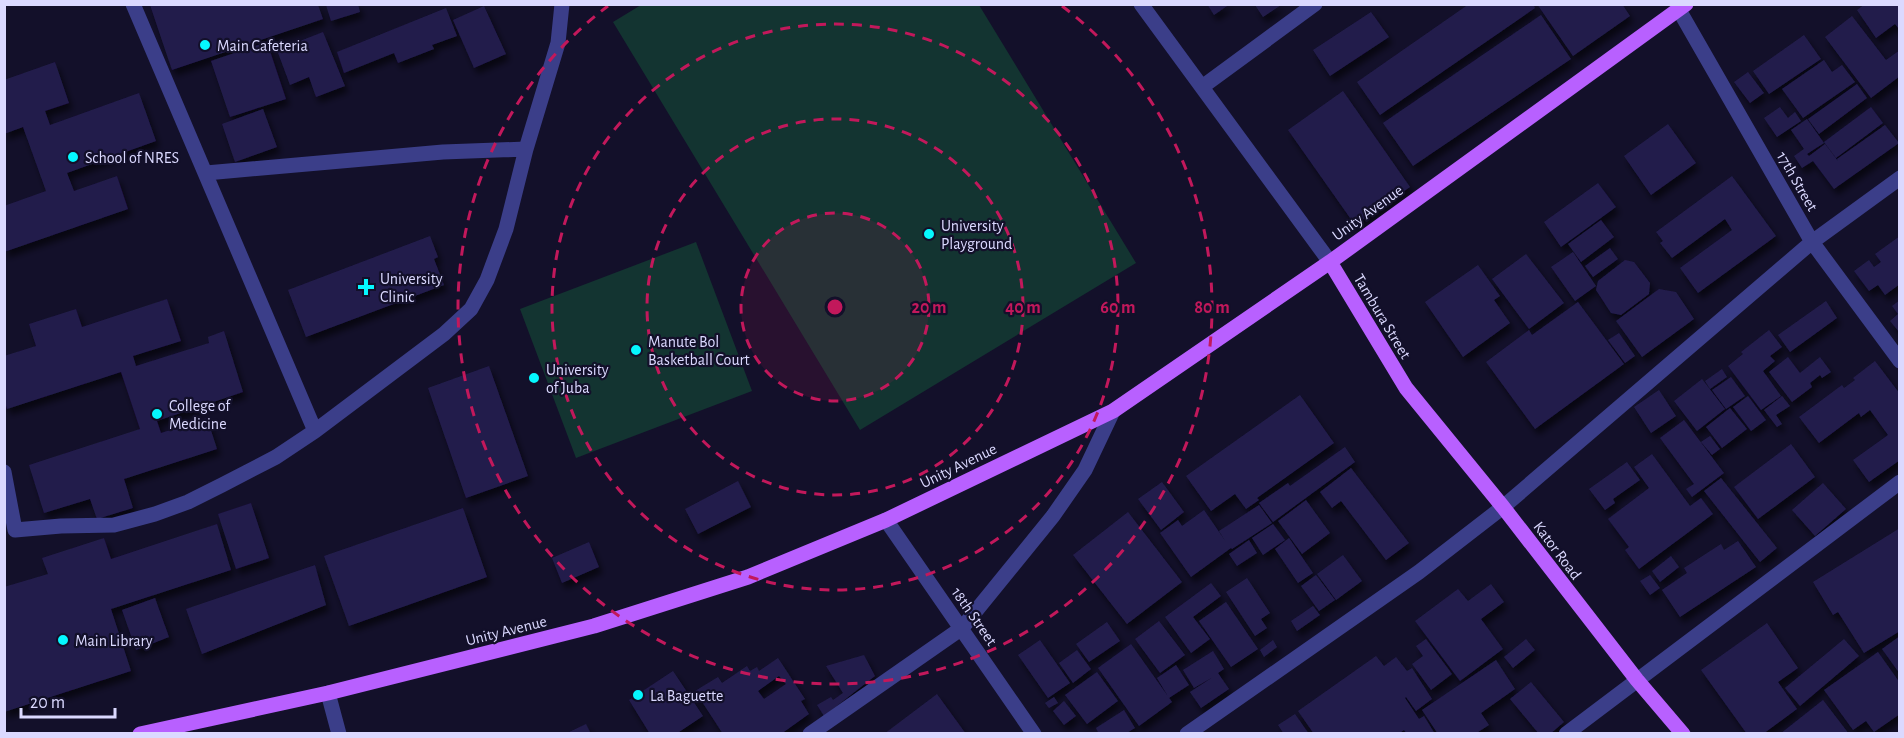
<svg xmlns="http://www.w3.org/2000/svg" width="1904" height="738" font-family="'Alegreya Sans',sans-serif">
<defs>
<filter id="shadow"><feDropShadow dx="3.5" dy="6" stdDeviation="3" flood-color="#0009"/></filter>
</defs>
<rect width="100%" height="100%" fill="#13102a"/>
<path fill="#133431" d="M641,5H979L1136,263L860,430L613,22Z
M696,242L752,391L576,458L520,309Z"/>
<path fill="#221c4b" fill-rule="evenodd" filter="url(#shadow)" d="M328,4H358L360,12L331,21L326,5Z
M1207,4H1230L1214,15Z
M1469,4H1533L1535,8L1380,115L1357,82Z
M1537,4H1622L1630,16L1573,56Z
M1865,4H1900V30L1895,24L1876,38L1857,10Z
M150,5H318L323,19L172,70Z
M1255,5H1281L1263,17Z
M484,6L506,54L474,68L453,20Z
M446,8L457,36L432,45L434,49L398,63L394,53L344,73L337,52Z
M1371,12L1389,37L1330,76L1313,50Z
M1541,15L1571,59L1413,166L1383,123Z
M1852,16L1886,60L1900,50V76L1871,98L1825,37Z
M323,32L345,86L316,97L309,77L290,85L277,50Z
M1804,35L1821,59L1769,94L1753,71Z
M267,42L286,99L230,117L211,61Z
M1824,60L1832,72L1842,65L1855,82L1803,118L1782,89Z
M55,62L69,103L45,111L50,125L139,93L156,141L67,173L74,191L117,176L128,209L4,252V206L46,191L23,127L4,134V80Z
M1748,72L1764,93L1750,103L1734,82Z
M1857,84L1867,98L1819,134L1808,119Z
M1343,91L1410,187L1355,225L1288,130Z
M1780,107L1788,118L1795,112L1801,121L1777,137L1764,118Z
M1871,107L1883,123L1836,158L1824,142Z
M263,109L277,147L235,162L222,124Z
M1807,119L1824,143L1807,154L1809,156L1825,144L1838,161L1837,159L1885,125L1899,143L1834,189L1813,161L1802,168L1794,156L1804,149L1791,130Z
M1668,124L1696,163L1651,195L1624,156Z
M1732,176L1776,236L1698,293L1680,268L1732,230L1725,219L1672,258L1660,243L1663,241L1656,232Z
M1598,183L1616,207L1561,247L1544,222Z
M1601,220L1614,237L1581,262L1568,244Z
M430,236L438,257L434,259L444,285L306,337L288,290Z
M1900,236V284L1885,295L1878,285L1869,291L1854,271L1869,260L1874,267L1881,262L1875,254Z
M1610,248L1618,259L1593,277L1585,266Z
M1573,252L1596,286L1575,301L1551,267Z
M1526,254L1564,303L1529,329L1492,279Z
M1625,260L1634,262L1650,283L1649,294L1621,315L1611,313L1596,290L1598,281Z
M1478,265L1500,296L1494,300L1510,323L1463,357L1425,302Z
M1659,289L1676,292L1694,319L1642,357L1616,321Z
M167,299L181,341L133,356L136,366L209,343L208,337L224,331L243,392L157,421L161,433L207,418L217,449L124,479L133,508L97,519L90,499L44,513L29,465L140,429L121,372L7,409L4,399V356L36,346L29,324L76,309L82,327Z
M1900,300V333L1890,321L1898,314L1892,306Z
M1826,301L1837,318L1790,352L1778,335Z
M1578,302L1624,364L1535,429L1486,362L1529,330L1532,335Z
M1769,330L1782,347L1770,356L1775,361L1763,371L1781,396L1761,410L1728,366L1743,354L1741,352Z
M1619,333L1635,356L1625,363L1608,340Z
M1788,357L1800,373L1820,357L1831,372L1822,378L1820,375L1810,383L1812,387L1792,402L1769,372Z
M1875,361L1900,394V460L1869,482L1853,460L1888,435L1870,410L1861,417L1859,413L1819,443L1799,417L1842,385L1844,388L1855,380L1853,378Z
M489,366L528,476L466,498L428,388Z
M1722,369L1727,377L1710,389L1705,381Z
M1731,377L1745,396L1726,409L1712,390Z
M1702,379L1725,409L1697,431L1674,401Z
M1659,390L1676,416L1651,433L1634,407Z
M1300,395L1334,443L1257,498L1259,500L1246,509L1235,494L1211,511L1186,476Z
M1748,396L1766,420L1751,431L1733,407Z
M1782,396L1790,406L1776,415L1782,424L1777,427L1764,410Z
M1730,408L1747,429L1722,448L1706,427Z
M1684,420L1724,473L1692,497L1686,489L1694,484L1660,438Z
M1710,436L1720,449L1712,455L1701,442Z
M1791,444L1815,477L1758,519L1734,487Z
M1345,447L1355,462L1273,522L1259,503L1288,483L1290,486Z
M1652,454L1690,506L1701,498L1713,514L1639,569L1625,550L1629,547L1608,519L1649,488L1634,467Z
M1627,462L1640,480L1613,499L1615,503L1605,510L1589,489Z
M1351,468L1409,543L1386,560L1341,501L1332,508L1320,492Z
M1721,478L1777,548L1760,562L1704,491Z
M738,481L751,507L698,534L685,509Z
M1162,482L1184,512L1161,530L1138,499Z
M1823,483L1846,509L1815,536L1792,510Z
M1306,500L1330,533L1302,554L1278,521Z
M251,503L269,558L236,569L218,514Z
M1259,505L1272,523L1232,549L1231,548L1191,577L1160,533L1178,520L1182,526L1204,510L1226,542L1219,531Z
M463,508L487,577L349,626L324,556Z
M1128,512L1182,582L1127,624L1073,555Z
M217,524L231,570L111,609L131,671L4,712V587L48,574L42,558L104,538L111,559Z
M1273,524L1285,540L1263,555L1252,538Z
M1900,528V631L1864,653L1838,612L1833,615L1813,582Z
M1289,538L1313,573L1298,583L1275,549Z
M1249,540L1257,553L1237,566L1229,554Z
M1738,541L1756,567L1680,617L1662,590L1687,573L1684,568L1721,544L1724,550Z
M589,542L599,567L562,583L552,558Z
M1343,555L1362,581L1336,600L1317,574Z
M1671,556L1679,567L1660,582L1652,571Z
M315,565L326,605L202,654L186,609Z
M1316,575L1335,600L1319,611L1301,586Z
M1650,575L1660,588L1650,595L1640,581Z
M1247,578L1270,613L1261,619L1267,628L1255,636L1226,592Z
M1211,583L1221,596L1193,617L1210,639L1191,653L1165,617Z
M1491,584L1504,602L1481,619L1503,649L1460,681L1415,621L1458,589L1468,601Z
M155,598L169,637L136,650L122,610Z
M1226,602L1258,649L1231,667L1199,621Z
M1313,606L1320,615L1297,631L1291,621Z
M1159,621L1185,655L1160,673L1135,639Z
M1107,622L1120,641L1089,662L1076,644Z
M1767,623L1798,668L1778,682L1797,709L1763,734H1747L1701,670Z
M1900,636V674L1882,649Z
M1426,639L1452,674L1431,690L1412,664L1423,656L1416,646Z
M1526,639L1535,650L1513,668L1504,657Z
M1844,639L1859,656L1800,706L1785,688Z
M1040,640L1070,683L1048,698L1018,655Z
M1273,640L1277,647L1264,657L1260,650Z
M1131,644L1172,702L1139,726L1098,668Z
M1077,650L1091,669L1073,683L1059,663Z
M1213,651L1224,669L1218,673L1229,689L1201,708L1190,692L1213,677L1194,688L1183,670Z
M1878,652L1900,683V714L1874,732L1866,721L1853,730L1824,690Z
M864,655L875,676L824,716L817,705L831,697L833,700L843,693L826,666Z
M1376,656L1384,666L1396,657L1407,671L1412,668L1432,699L1416,711L1406,697L1405,698L1419,719L1424,716L1435,734H1407L1404,730L1398,734H1314L1298,711Z
M778,658L805,699L801,701L809,714L781,734H723L695,691L718,677L722,683L747,666L750,671L757,667L759,671ZM779,676L786,684L764,699L758,691Z
M1496,660L1515,689L1481,713L1489,725L1475,734H1438L1422,710Z
M1176,665L1189,685L1169,698L1157,678Z
M673,671L703,716L676,734H650L629,700Z
M1097,672L1118,701L1087,724L1065,695Z
M1531,682L1564,722L1550,734H1539L1510,699Z
M937,694L966,734H884Z
M1054,697L1058,703L1049,708L1045,703Z
M1823,700L1849,734H1780Z
M1064,701L1076,716L1064,725L1053,711Z
M1124,710L1135,728L1125,734H1099L1096,728Z
M1295,714L1309,734H1284L1278,725Z
M586,724L590,732L588,734H565Z"/>
<g fill="none" stroke-linecap="round" stroke-linejoin="round">
<path stroke="#3b3e89" stroke-width="15" d="M133,4L315,431
M1141,4L1330,262
M1679,10L1812,242L1900,361
M1202,87L1315,4
M206,173L443,152L526,149L558,43L562,4
M4,472L15,530L61,526L114,525L155,514L188,502L222,485L276,457L315,431L444,334L471,309L487,280L506,229L526,149
M886,520L1034,734
M328,693L339,734
M810,734L962,628L1053,516L1085,470L1113,411
M1187,734L1419,572L1503,507L1812,242L1900,178
M1566,734L1900,482"/>
<path stroke="#b860ff" stroke-width="15" d="M1330,262L1406,388L1503,507L1637,680L1683,734
M140,734L328,693L594,626L748,577L886,520L1113,411L1330,262L1686,4"/>
</g>
<circle cx="835" cy="307" r="94" fill="#c2185b" fill-opacity=".12"/>
<g fill="none" stroke="#c2185b" stroke-width="3" stroke-dasharray="10 8">
<circle cx="835" cy="307" r="94"/>
<circle cx="835" cy="307" r="188"/>
<circle cx="835" cy="307" r="283"/>
<path d="M1062 6A377 377 0 1 1 608 6"/>
</g>
<g fill="#05f8ff" stroke="#13102a" stroke-width="2">
<circle cx="205" cy="45" r="6"/>
<circle cx="73" cy="157" r="6"/>
<circle cx="929" cy="234" r="6"/>
<path d="M363 278h6v6h6v6h-6v6h-6v-6h-6v-6h6z"/>
<circle cx="636" cy="350" r="6"/>
<circle cx="534" cy="378" r="6"/>
<circle cx="157" cy="414" r="6"/>
<circle cx="63" cy="640" r="6"/>
<circle cx="638" cy="695" r="6"/>
</g>
<g text-anchor="middle" stroke-width="4.5" stroke-linejoin="round" paint-order="stroke">
<g font-size="16" fill="#dbd9ff" stroke="#13102a" text-anchor="start">
<text x="217" y="51">Main Cafeteria</text>
<text x="85" y="163">School of NRES</text>
<text x="941" y="231">University<tspan x="941" dy="18">Playground</tspan></text>
<text x="380" y="284">University<tspan x="380" dy="18">Clinic</tspan></text>
<text x="648" y="347">Manute Bol<tspan x="648" dy="18">Basketball Court</tspan></text>
<text x="546" y="375">University<tspan x="546" dy="18">of Juba</tspan></text>
<text x="169" y="411">College of<tspan x="169" dy="18">Medicine</tspan></text>
<text x="75" y="646">Main Library</text>
<text x="650" y="701">La Baguette</text>
</g>
<g font-size="16" fill="#dbd9ff" stroke="#13102a">
<text transform="translate(1798 181) rotate(60)" y="6">17th Street</text>
<text transform="translate(1367 212) rotate(-36)" y="6">Unity Avenue</text>
<text transform="translate(1383 316) rotate(59)" y="6">Tambura Street</text>
<text transform="translate(958 465) rotate(-26)" y="6">Unity Avenue</text>
<text transform="translate(1558 550) rotate(53)" y="6">Kator Road</text>
<text transform="translate(975 616) rotate(55)" y="6">18th Street</text>
<text transform="translate(506 630) rotate(-14)" y="6">Unity Avenue</text>
</g>
</g>
<circle cx="835" cy="307" r="9" fill="#c2185b" stroke="#13102a" stroke-width="3"/>
<g font-size="18" text-anchor="middle" font-weight="bold" fill="#c2185b" stroke="#13102a" stroke-width="4.5" stroke-linejoin="round" paint-order="stroke">
<text x="929" y="313">20 m</text>
<text x="1023" y="313">40 m</text>
<text x="1118" y="313">60 m</text>
<text x="1212" y="313">80 m</text>
</g>
<rect width="1904" height="738" fill="none" stroke="#dbd9ff" stroke-width="12"/>
<path d="M21 708v9h94v-9" fill="none" stroke="#dbd9ff" stroke-width="3"/>
<text x="30" y="708" font-size="18" fill="#dbd9ff" stroke="#13102a" stroke-width="4.5" paint-order="stroke">20 m</text>
</svg>
